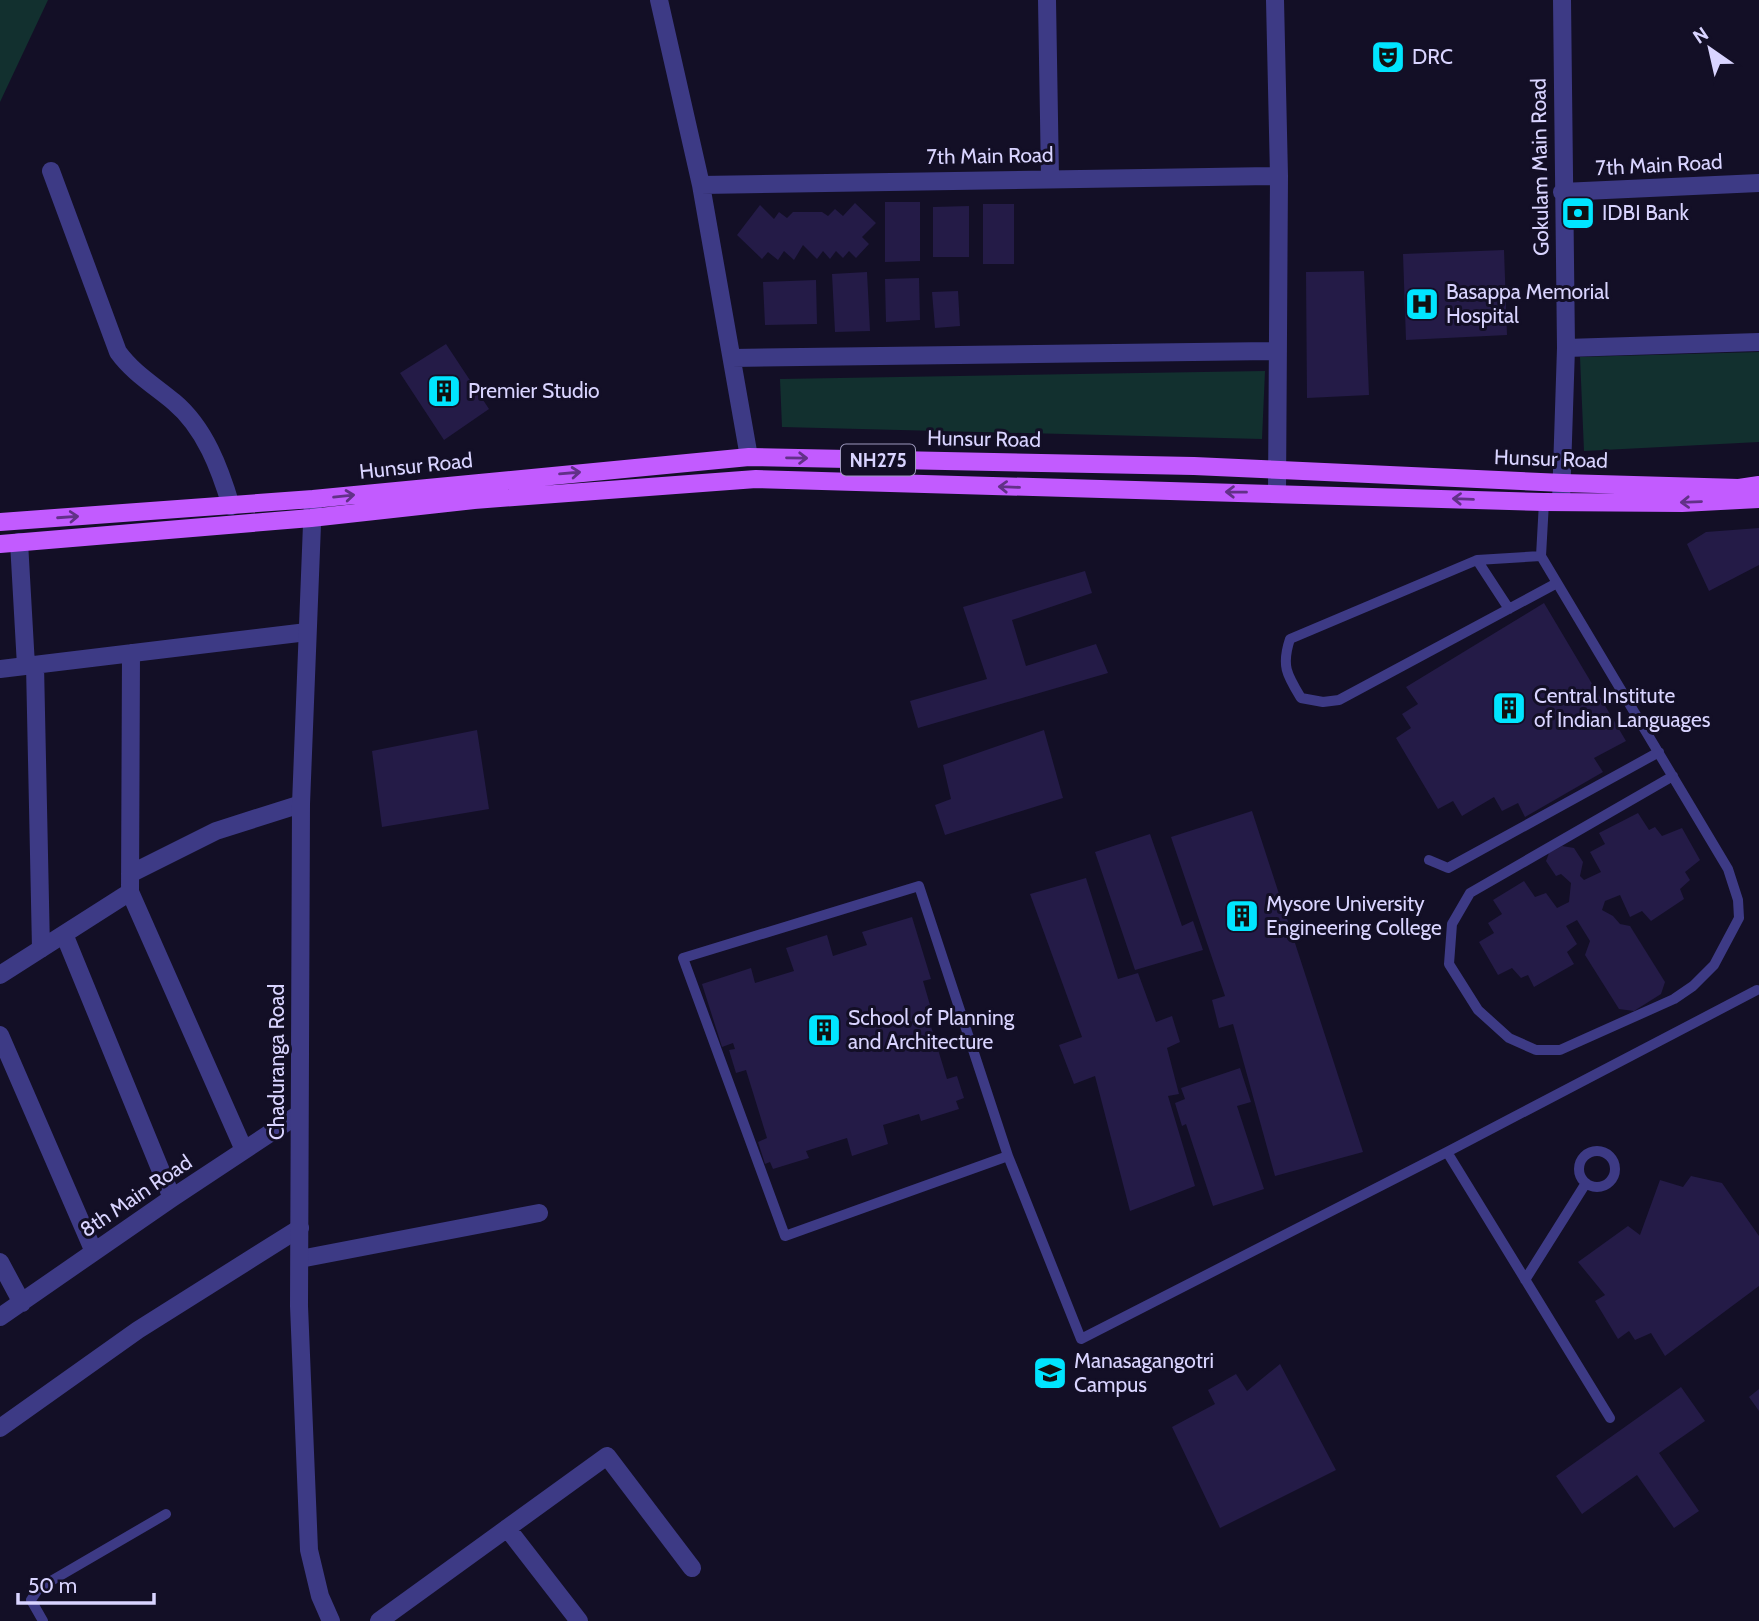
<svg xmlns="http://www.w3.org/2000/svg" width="1759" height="1621" font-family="Cabin,sans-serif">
<rect width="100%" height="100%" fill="#130f26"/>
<path fill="#12302f" d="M0,0H48L0,102Z
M1759,352V442L1584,451L1580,357Z
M1265,371L1262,439L782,427L780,379Z"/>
<path fill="#241b47" d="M885,202H920V261L885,262Z
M855,203L876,223L862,237L869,244L856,258L849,251L843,258L836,251L830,259L823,251L817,259L803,245L794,260L784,251L778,260L768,252L762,259L737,235L760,205L774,219L779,212L787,218L793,212H822L828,216L835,209L843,216Z
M983,204H1014V264H983Z
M969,206V257H933V207Z
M1504,250L1507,335L1406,340L1403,254Z
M1364,271L1369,395L1307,398L1306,272Z
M867,272L870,331L835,332L832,274Z
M919,278L920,320L886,322L885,279Z
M816,280L817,324L765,325L763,282Z
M958,291L960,326L935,328L932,292Z
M446,344L489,409L444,440L400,373Z
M1759,528V565L1709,591L1687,544L1706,532Z
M1085,571L1092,593L1012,620L1026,666L1096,644L1108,673L918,728L910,701L987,679L963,607Z
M1544,603L1626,741L1594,758L1603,772L1525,817L1518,803L1502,811L1494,797L1462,816L1453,801L1438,809L1396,738L1411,728L1402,714L1418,704L1406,687Z
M477,730L489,809L382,827L372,751Z
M1044,730L1063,798L945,835L935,805L951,799L943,765Z
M1252,811L1363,1152L1275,1176L1233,1024L1219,1028L1212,1000L1225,996L1171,837Z
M1638,813L1649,830L1655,827L1662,836L1682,828L1700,860L1685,872L1690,880L1680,889L1684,899L1651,921L1642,911L1630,917L1620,895L1605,901L1602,910L1613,916L1620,924L1630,926L1665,982L1661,994L1634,1011L1619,1009L1585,955L1590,941L1577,920L1566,926L1577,944L1567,952L1574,964L1534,987L1528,975L1521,978L1512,968L1498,975L1479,942L1494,933L1488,923L1502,914L1493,900L1524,881L1535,897L1546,893L1557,908L1569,902L1571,883L1561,874L1556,876L1546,861L1549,853L1562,846L1574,848L1583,862L1580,876L1584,880L1601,872L1590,852L1605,844L1599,833Z
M1150,834L1182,926L1193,921L1203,950L1135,970L1095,852Z
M1086,878L1118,979L1138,973L1156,1022L1172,1016L1180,1042L1167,1048L1179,1094L1168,1096L1195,1186L1130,1211L1095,1076L1074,1084L1059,1045L1082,1037L1030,894Z
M912,917L931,979L923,981L930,1005L925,1007L947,1079L957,1076L964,1098L956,1101L959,1109L921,1121L919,1114L883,1125L888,1144L852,1156L847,1138L806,1151L809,1158L773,1169L770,1162L765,1164L758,1142L767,1138L746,1070L736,1073L729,1050L735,1049L733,1043L722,1047L702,984L751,968L755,983L794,971L786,948L827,935L833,956L867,945L862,932Z
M1240,1068L1251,1102L1237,1106L1264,1189L1213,1206L1186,1124L1182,1126L1175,1103L1185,1099L1181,1088Z
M1691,1176L1722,1183L1759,1236V1286L1665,1356L1651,1333L1635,1340L1629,1331L1618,1339L1595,1301L1605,1295L1578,1262L1628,1226L1640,1235L1660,1180L1683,1187Z
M1280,1364L1336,1470L1220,1528L1172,1427L1215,1404L1208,1390L1236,1374L1247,1391Z
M1681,1387L1705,1421L1659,1453L1699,1511L1674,1528L1637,1475L1582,1514L1556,1476Z
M1759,1389V1411L1749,1397Z"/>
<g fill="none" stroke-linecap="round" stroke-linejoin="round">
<path stroke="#3d3a85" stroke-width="10" d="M1544,502L1541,556L1728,869L1738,900L1739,918L1714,965L1693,986L1674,999L1560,1050H1536L1509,1038L1478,1010L1449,964L1452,924L1470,893L1673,776
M1541,556L1477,560L1290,639C1281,666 1287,675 1301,698L1323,702L1339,700L1557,583
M1477,560L1509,609
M1429,860L1448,868L1659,752
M1579 1169a18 18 0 1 1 36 0a18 18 0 1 1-36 0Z
M1447,1152L1610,1418
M1008,1156L785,1236L683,958L919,886L1008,1156L1081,1339L1447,1152L1757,990
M1525,1280L1586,1183
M43,1621L31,1600L39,1588L166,1514"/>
<path stroke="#3d3a85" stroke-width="18" d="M659,0L701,185L749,457
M1047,0L1050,177
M1275,0L1279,176L1277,493
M51,171L118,352C133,373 155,386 174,402C205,428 220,469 231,506
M701,185L1279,176
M1562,192L1759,183
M1566,348L1759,342
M732,358L1278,351
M1561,501L1566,348L1562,0
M19,542L26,666
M131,653L130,892L244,1150
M35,665L41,949
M0,669L307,632
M130,874L216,831L301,804
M64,934L172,1198
M0,975L130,892
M0,1035L94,1252
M300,1259L539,1213
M0,1262L22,1303
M0,1317L172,1198L299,1114
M0,1428L138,1330L300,1228
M507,1528L579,1621
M379,1621L607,1456L692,1568"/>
<path stroke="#3d3a85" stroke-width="18" d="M313,499L301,804L299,1306L309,1550L320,1596L331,1621"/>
<path stroke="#c25bff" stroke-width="18" d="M0,522L313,499L749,457L1194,466L1563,483L1739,488L1759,485
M0,544L311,518L474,500L756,479L1544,502L1682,503L1759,499"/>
</g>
<defs><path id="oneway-shaft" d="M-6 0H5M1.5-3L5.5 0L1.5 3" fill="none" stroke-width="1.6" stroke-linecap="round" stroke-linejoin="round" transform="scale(1.75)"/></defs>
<g stroke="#623188">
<use href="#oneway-shaft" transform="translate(797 458) rotate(1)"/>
<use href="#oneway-shaft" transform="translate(570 473) rotate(-5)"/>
<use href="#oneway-shaft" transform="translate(1009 487) rotate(-178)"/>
<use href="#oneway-shaft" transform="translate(1236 492) rotate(-179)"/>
<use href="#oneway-shaft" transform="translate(344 496) rotate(-6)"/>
<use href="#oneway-shaft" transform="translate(1463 499) rotate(-178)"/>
<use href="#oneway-shaft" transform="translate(1691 502) rotate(178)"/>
<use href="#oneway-shaft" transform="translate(68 517) rotate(-4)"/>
</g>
<defs>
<g id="theatre-square" transform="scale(1.75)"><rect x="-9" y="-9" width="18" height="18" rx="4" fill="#00e5ff" stroke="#130f26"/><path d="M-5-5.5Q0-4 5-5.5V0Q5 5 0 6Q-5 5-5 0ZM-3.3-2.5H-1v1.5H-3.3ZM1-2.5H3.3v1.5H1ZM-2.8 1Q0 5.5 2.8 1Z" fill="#111"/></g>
<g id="bank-square" transform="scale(1.75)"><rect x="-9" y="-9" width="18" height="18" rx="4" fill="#00e5ff" stroke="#130f26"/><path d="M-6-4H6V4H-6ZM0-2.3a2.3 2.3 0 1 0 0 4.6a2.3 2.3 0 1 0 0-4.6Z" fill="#111"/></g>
<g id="hospital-square" transform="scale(1.75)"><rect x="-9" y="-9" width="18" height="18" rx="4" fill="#00e5ff" stroke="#130f26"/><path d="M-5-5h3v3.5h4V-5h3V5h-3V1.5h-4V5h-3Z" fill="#111"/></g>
<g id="building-square" transform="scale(1.75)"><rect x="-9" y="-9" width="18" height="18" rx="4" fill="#00e5ff" stroke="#130f26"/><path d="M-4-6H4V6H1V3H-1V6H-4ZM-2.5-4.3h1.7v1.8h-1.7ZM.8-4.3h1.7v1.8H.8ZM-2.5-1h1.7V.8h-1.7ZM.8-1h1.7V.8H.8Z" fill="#111"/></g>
<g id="university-square" transform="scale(1.75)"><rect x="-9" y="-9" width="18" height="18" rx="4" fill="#00e5ff" stroke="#130f26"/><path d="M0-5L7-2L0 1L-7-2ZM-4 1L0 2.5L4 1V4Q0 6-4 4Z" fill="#111"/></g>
</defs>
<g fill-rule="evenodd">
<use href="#theatre-square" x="1388" y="57"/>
<use href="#bank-square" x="1578" y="213"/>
<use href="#hospital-square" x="1422" y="304"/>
<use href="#building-square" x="444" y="391"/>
<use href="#building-square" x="1509" y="708"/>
<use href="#building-square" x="1242" y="916"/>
<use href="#building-square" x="824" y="1030"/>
<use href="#university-square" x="1050" y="1373"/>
</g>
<g text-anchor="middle" stroke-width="6" stroke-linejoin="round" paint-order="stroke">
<rect fill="#130f26" stroke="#9e99be" stroke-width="2" x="841" y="444.5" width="74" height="31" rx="5"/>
<g font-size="19" font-weight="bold" fill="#d9d4ff">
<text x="878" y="467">NH275</text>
</g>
<g font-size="21" fill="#d9d4ff" stroke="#130f26" text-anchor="start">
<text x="1412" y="64">DRC</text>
<text x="1602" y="220">IDBI Bank</text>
<text x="1446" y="299">Basappa Memorial<tspan x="1446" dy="24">Hospital</tspan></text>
<text x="468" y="398">Premier Studio</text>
<text x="1534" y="703">Central Institute<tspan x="1534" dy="24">of Indian Languages</tspan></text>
<text x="1266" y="911">Mysore University<tspan x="1266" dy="24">Engineering College</tspan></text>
<text x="848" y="1025">School of Planning<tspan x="848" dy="24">and Architecture</tspan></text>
<text x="1074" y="1368">Manasagangotri<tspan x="1074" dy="24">Campus</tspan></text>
</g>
<g font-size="21" fill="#d9d4ff" stroke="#130f26">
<text transform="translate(990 156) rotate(-1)" y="7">7th Main Road</text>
<text transform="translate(1659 165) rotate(-3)" y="7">7th Main Road</text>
<text transform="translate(1540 167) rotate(-91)" y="7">Gokulam Main Road</text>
<text transform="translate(984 439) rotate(1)" y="7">Hunsur Road</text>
<text transform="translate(1551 459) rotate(2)" y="7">Hunsur Road</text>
<text transform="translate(416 466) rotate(-6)" y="7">Hunsur Road</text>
<text transform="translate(277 1062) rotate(-90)" y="7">Chaduranga Road</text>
<text transform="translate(136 1196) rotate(-34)" y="7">8th Main Road</text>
</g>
</g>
<g transform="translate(1710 49) rotate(326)" stroke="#130f26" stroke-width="5" paint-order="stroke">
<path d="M0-5L12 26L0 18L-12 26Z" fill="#d9d4ff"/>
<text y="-10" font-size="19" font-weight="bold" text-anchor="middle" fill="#d9d4ff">N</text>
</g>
<path d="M18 1593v10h136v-10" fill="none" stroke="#d9d4ff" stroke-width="3.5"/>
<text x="28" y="1593" font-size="21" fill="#d9d4ff" stroke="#130f26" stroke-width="5" paint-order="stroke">50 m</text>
</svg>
